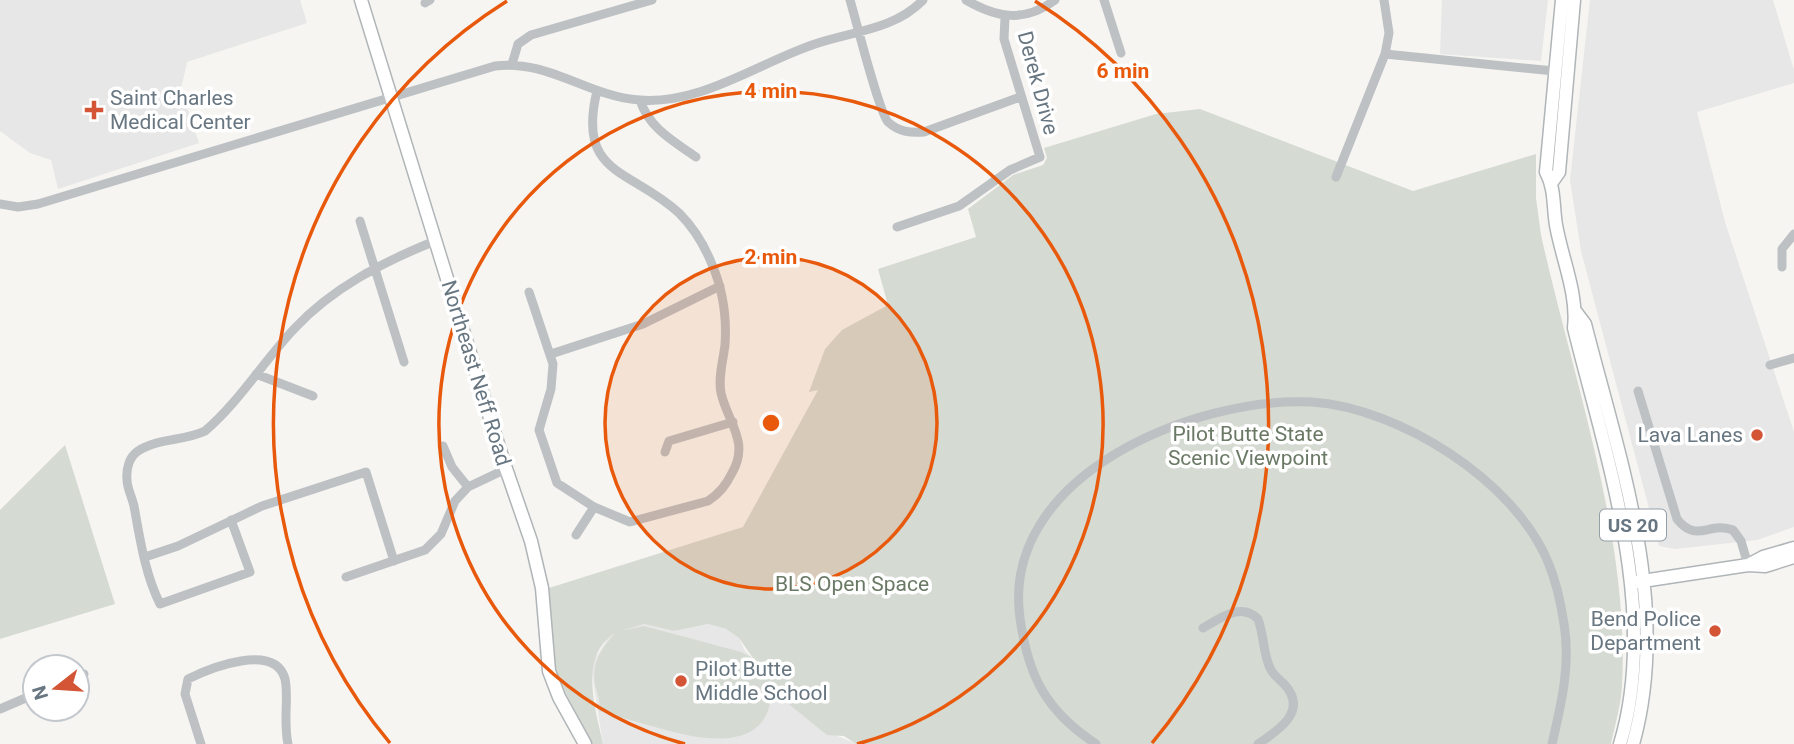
<svg xmlns="http://www.w3.org/2000/svg" width="1794" height="744" font-family="Roboto,sans-serif">
<rect width="100%" height="100%" fill="#f6f5f2"/>
<path fill="#e6e7e6" d="M0,0H300L307,23L187,62L181,89L199,143L58,189L51,160L30,153L0,131Z
M1442,0H1548L1541,61L1440,54Z
M1590,0H1773L1794,70V83L1697,112L1725,222L1794,432V527L1757,540L1675,549L1659,546L1581,251L1570,180Z
M644,624L674,631L708,624L726,629L739,638L745,651L760,665L774,696L780,697L824,730L856,744H603L592,674L594,660L608,638L629,626Z"/>
<path fill="#d5dad2" fill-rule="evenodd" d="M1200,109L1413,191L1536,154V198L1541,235C1573,379 1630,538 1622,686C1621,705 1615,725 1611,744H856L844,736L827,735L780,697H774L771,689C772,744 721,744 673,732C648,725 623,718 599,711C601,699 597,695 595,684C591,662 602,649 614,634C578,657 596,711 603,744H592L555,672L549,588L743,527L818,390L809,392L825,349L842,330L888,305L878,269L976,237L968,209L1013,175L1043,165L1047,158L1044,148L1156,114ZM644,624L674,631L708,624L726,629L739,638L753,658L741,652L644,626L620,631Z
M65,445L115,604L0,639V510Z"/>
<g fill="none" stroke-linecap="round" stroke-linejoin="round">
<g stroke="#b0b5b8" stroke-width="15">
<path id="major" d="M361,0L503,460L531,541L542,588L549,671L559,697L585,744
M1562,0L1546,172C1555,188 1553,207 1556,225C1562,259 1578,294 1574,328C1606,457 1660,612 1620,744
M1552,182L1559,172L1574,0
M1576,312L1585,324C1619,458 1672,605 1633,744
M1748,565L1763,557L1794,548
M1636,582L1748,565L1765,566L1794,557"/>
</g>
<path stroke="#bdc1c4" stroke-width="9" d="M850,0C856,20 879,112 888,122C899,132 910,133 924,132L1020,97
M966,0C997,18 1025,23 1055,0
M1104,0L1121,53
M425,3L430,0
M1385,54L1554,71
M512,64L518,44L531,35L652,0
M640,100C649,128 673,141 696,157
M1336,177L1385,54L1389,33L1384,0
M0,204L18,207L38,204L495,66C548,59 587,96 639,100C701,105 758,63 815,44C853,31 894,30 923,0
M360,221L404,362
M897,227L959,206L1010,170L1040,157L1004,39L1005,17
M1782,267V249L1794,234
M529,292L553,364L551,389L539,430L557,483L594,507L630,522L708,501C720,493 726,485 732,473C750,442 728,423 721,393C718,378 723,361 725,345C727,316 723,289 711,262C704,245 693,227 679,213C632,169 576,176 597,91
M551,354L643,324L720,286
M1770,365L1794,358
M256,374L313,396
M1638,391L1677,519C1697,544 1709,521 1733,530L1741,541L1748,565
M443,446L452,467L468,487
M665,452L669,441L733,422
M231,520L250,572L160,604C145,574 140,539 134,506C132,497 127,488 127,480C126,469 129,457 138,451C157,438 185,441 205,431C239,402 263,362 294,329C332,288 383,262 435,241
M576,535L594,507
M145,557L178,546L262,506L366,472L394,561
M346,577L425,550L441,534L455,501L468,487L506,469
M1203,628C1220,618 1241,602 1258,619C1264,635 1263,653 1270,668C1273,675 1279,679 1285,685C1308,711 1279,730 1258,744
M77,677L84,674
M0,709L35,694
M201,744L185,694L188,679C210,668 275,642 285,679C289,696 283,721 288,744
M1096,744C1046,711 1028,676 1020,618C1000,475 1196,396 1312,402C1399,408 1514,480 1548,562C1556,581 1561,604 1564,624C1571,665 1561,705 1552,744"/>
<use href="#major" stroke="#fff" stroke-width="12"/>
</g>
<circle cx="771" cy="423" r="166" fill="#e8590c" fill-opacity=".12"/>
<g fill="none" stroke="#e8590c" stroke-width="3.5">
<circle cx="771" cy="423" r="166"/>
<path d="M685 744A332 332 0 1 1 857 744"/>
<path d="M390 743A498 498 0 0 1 507 1M1035 1A498 498 0 0 1 1152 743"/>
</g>
<g fill="#d35535" stroke="#fff" stroke-width="2.5">
<path d="M90.5 99.5h7v7h7v7h-7v7h-7v-7h-7v-7h7z"/>
<circle cx="1757" cy="435" r="7"/>
<circle cx="1715" cy="631" r="7"/>
<circle cx="681" cy="681" r="7"/>
</g>
<g text-anchor="middle" stroke-width="7" stroke-linejoin="round" paint-order="stroke">
<rect fill="#fff" stroke="#959fa7" stroke-width="2" x="1600" y="509.5" width="66" height="31" rx="5"/>
<g font-size="19" font-weight="bold" fill="#677681">
<text x="1633" y="532">US 20</text>
</g>
<g font-size="21" fill="#677681" stroke="#fff">
<text transform="translate(1038 83) rotate(75)" y="7">Derek Drive</text>
<text transform="translate(476 373) rotate(73)" y="7">Northeast Neff Road</text>
</g>
<g font-size="21" fill="#677681" stroke="#fff" text-anchor="start">
<text x="110" y="105">Saint Charles<tspan x="110" dy="24">Medical Center</tspan></text>
<text x="1743" y="442" text-anchor="end">Lava Lanes</text>
<text x="1701" y="626" text-anchor="end">Bend Police<tspan x="1701" dy="24">Department</tspan></text>
<text x="695" y="676">Pilot Butte<tspan x="695" dy="24">Middle School</tspan></text>
</g>
<g font-size="21" fill="#6a7965" stroke="#fff">
<text x="1248" y="441">Pilot Butte State<tspan x="1248" dy="24">Scenic Viewpoint</tspan></text>
<text x="852" y="591">BLS Open Space</text>
</g>
</g>
<circle cx="771" cy="423" r="10" fill="#e8590c" stroke="#fff" stroke-width="3.5"/>
<g font-size="21" text-anchor="middle" font-weight="bold" fill="#e8590c" stroke="#fff" stroke-width="7" stroke-linejoin="round" paint-order="stroke">
<text x="1123" y="78">6 min</text>
<text x="771" y="98">4 min</text>
<text x="771" y="264">2 min</text>
</g>
<g transform="translate(56 688) rotate(253)"><circle r="33" fill="#ffffff" stroke="#c2c8cd" stroke-width="2"/>
<path d="M0-5L12 26L0 18L-12 26Z" fill="#d35535"/>
<text y="-10" font-size="19" font-weight="bold" text-anchor="middle" fill="#677681">N</text>
</g>
</svg>
